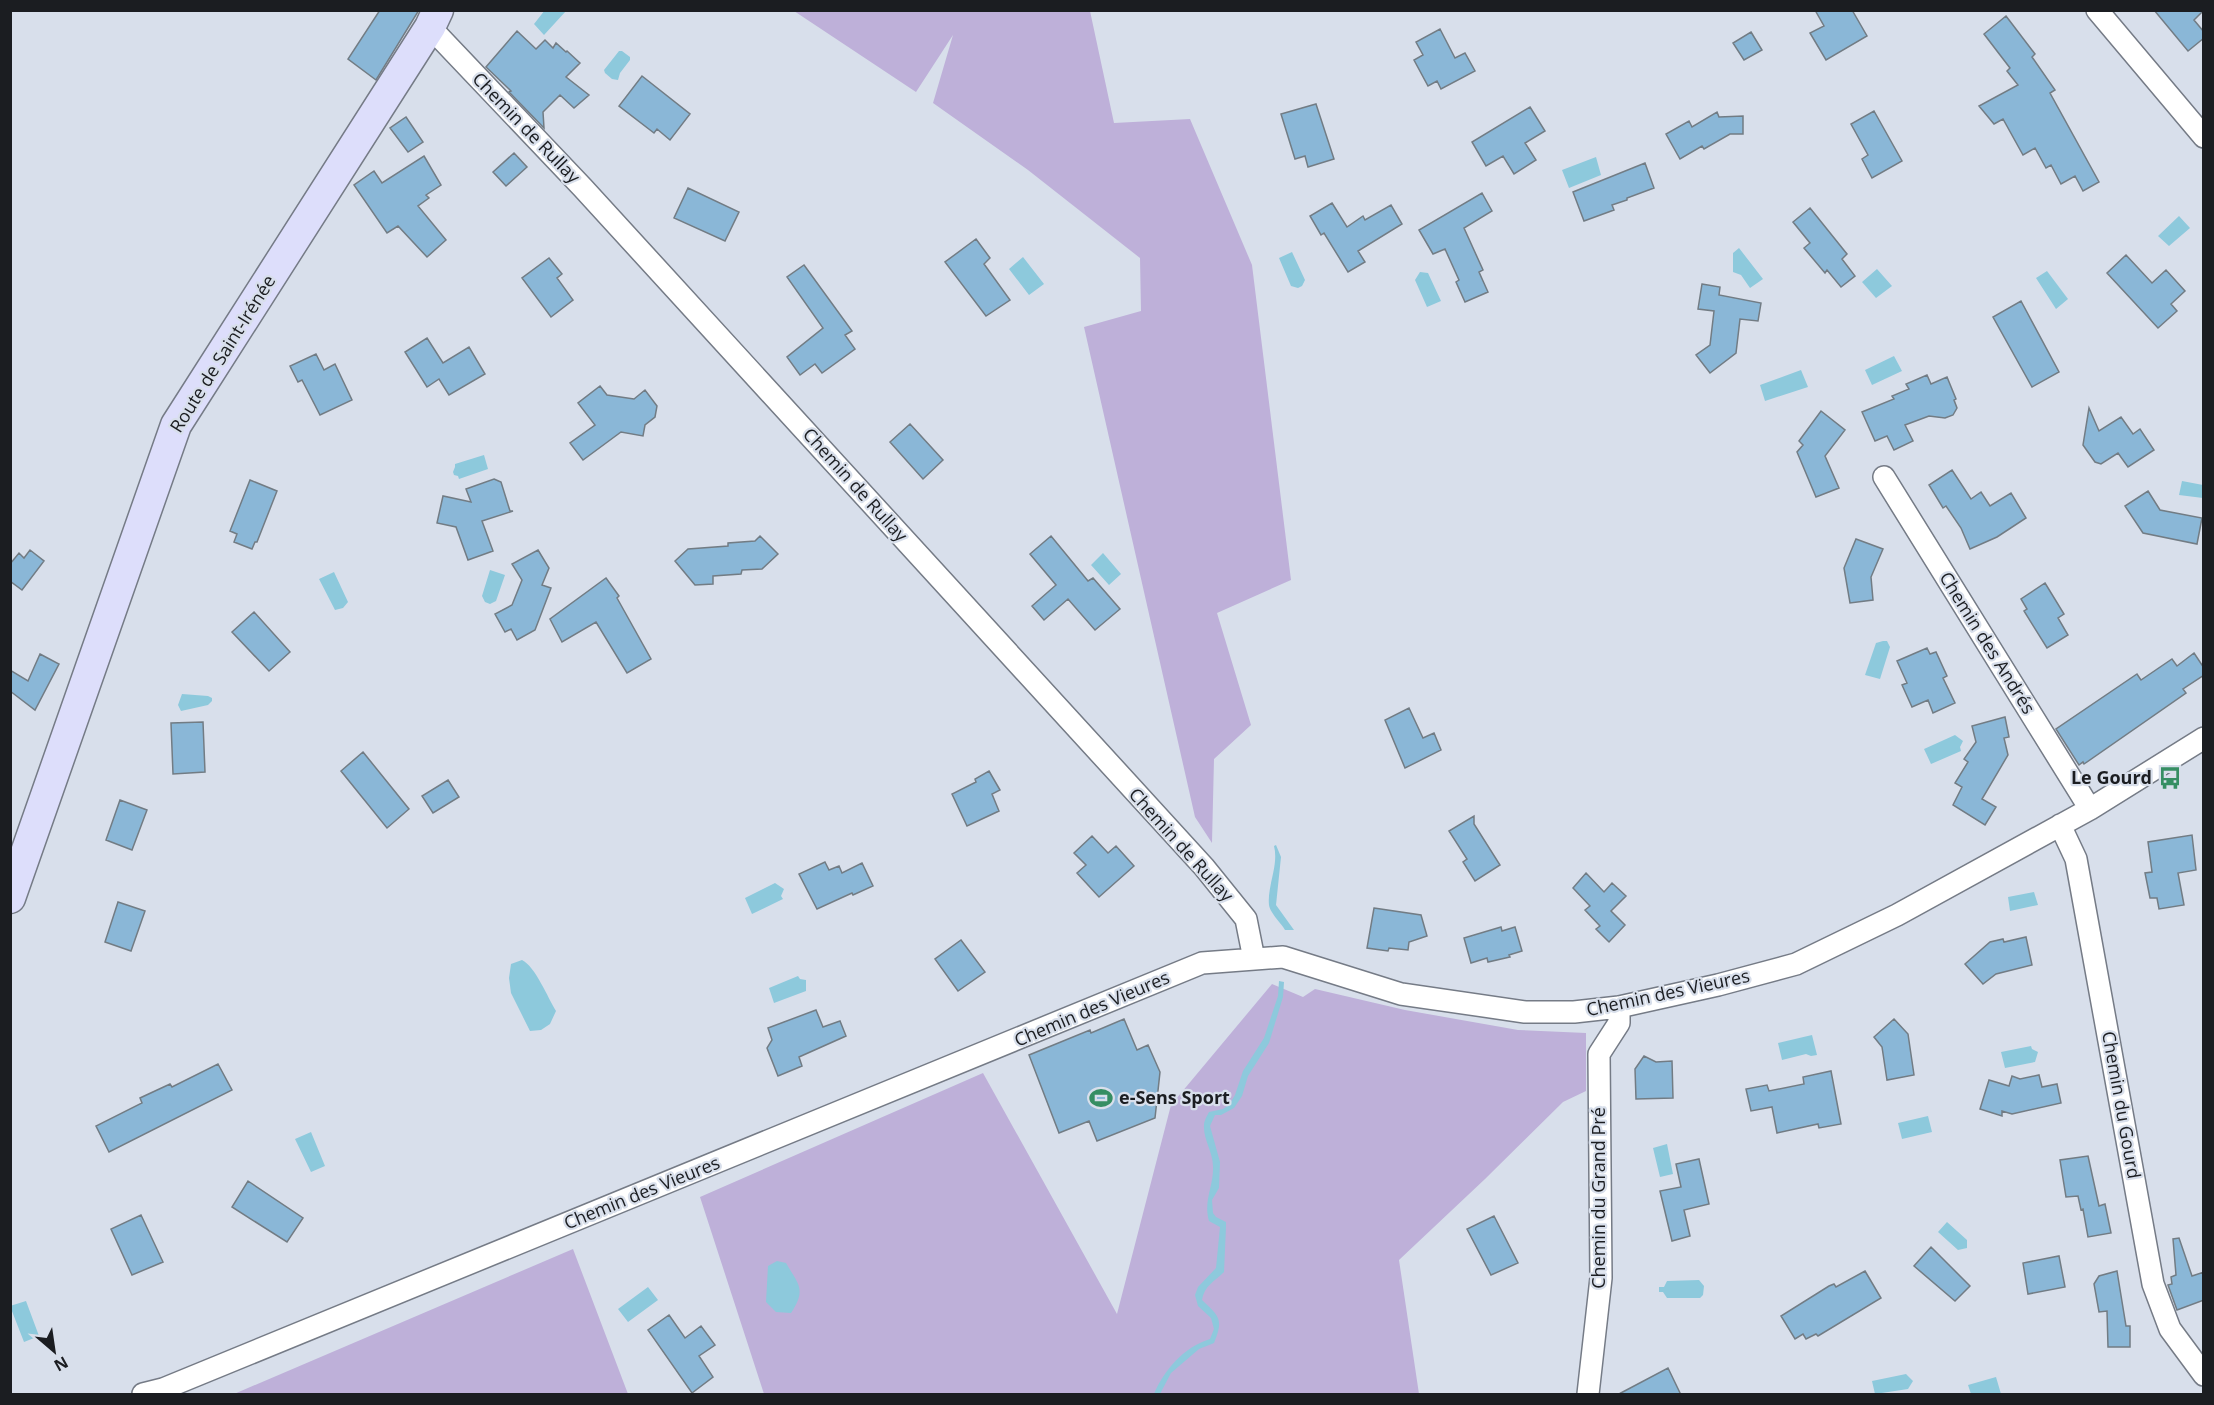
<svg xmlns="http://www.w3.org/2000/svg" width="2214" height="1405" font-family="'Open Sans',sans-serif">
<rect width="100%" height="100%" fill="#d8dfeb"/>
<path fill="#beb0d9" d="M794,11H1090L1114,123L1190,119L1252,265L1291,580L1217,613L1251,725L1214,759L1212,843L1195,817L1084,327L1141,311L1140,258L1028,170L933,103L953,35L916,92Z
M1272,984L1303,997L1315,989L1405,1010L1518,1030L1586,1033V1091L1563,1102L1485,1179L1399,1260L1419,1394H764L700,1197L983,1073L1117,1314L1171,1105Z
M573,1249L628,1394H234Z"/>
<path fill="#8dc9dc" d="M545,10L566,11L544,35L534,24Z
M619,51H622L630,57V60L620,73L618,80L612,79L605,73L604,70Z
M1596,157L1601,175L1569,188L1562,170Z
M2179,216L2190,228L2169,246L2158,236Z
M1739,248L1763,279L1750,288L1741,275L1733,272V253Z
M1292,252L1305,280L1302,286L1298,288L1291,286L1279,258Z
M1023,257L1044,284L1029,295L1009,269Z
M1877,269L1892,286L1876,298L1862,282Z
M2047,271L2068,299L2056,309L2036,278Z
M1420,272L1428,273L1441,301L1427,307L1415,280Z
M1894,356L1902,371L1872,385L1865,370Z
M1801,370L1808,387L1765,401L1760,385Z
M484,455L488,469L459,479L458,476L454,475L453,472L455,467V464Z
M2182,481L2203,485V498L2179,495Z
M1103,553L1121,574L1109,585L1091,565Z
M490,570L505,575L496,601L490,604L485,602L482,596Z
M334,572L348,602L343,608L335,610L319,579Z
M1883,641H1887L1890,647L1880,679L1865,675L1876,643Z
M182,694L208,696L212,698V701L208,705L181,711L178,705Z
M1955,735L1963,741L1960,747L1961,751L1931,764L1924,749Z
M1276,845L1281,857L1276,905L1294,930H1285C1281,923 1270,913 1269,905C1267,886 1279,865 1274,846Z
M775,883L784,889L781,896L783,899L752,914L745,898Z
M2034,892L2038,905L2010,911L2008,897Z
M522,960C535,966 548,998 556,1011L550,1024L541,1030L530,1031L511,993L509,978L511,964Z
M798,976L800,979L806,980V991L774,1003L769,988Z
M1279,981L1284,982L1283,997L1269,1043L1248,1076L1242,1096L1234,1108L1221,1115H1215L1210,1126L1220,1162L1219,1188L1212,1200L1213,1213L1216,1217L1226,1222V1227L1224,1272C1215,1281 1204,1286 1202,1300C1219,1316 1224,1319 1214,1343L1199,1349L1171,1373L1160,1394H1154C1164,1370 1184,1347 1210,1339L1214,1329L1211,1318L1198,1306L1195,1295L1198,1287L1216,1268L1220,1227L1209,1221C1203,1201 1214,1186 1213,1166C1213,1152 1203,1139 1204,1125C1204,1121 1207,1116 1209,1112L1223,1109L1229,1105L1235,1095L1243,1071L1264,1038L1278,996Z
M1812,1035L1817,1055L1811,1056L1806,1054L1782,1060L1778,1043Z
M2031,1046L2032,1049L2038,1052L2035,1062L2005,1068L2001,1052Z
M1928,1116L1932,1132L1902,1139L1898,1123Z
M311,1132L325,1166L311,1172L295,1139Z
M1667,1144L1673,1174L1660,1177L1653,1148Z
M1947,1222L1967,1240V1248L1958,1250L1938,1232Z
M777,1261L786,1263C798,1284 807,1289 791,1313L776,1312L766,1302L768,1266Z
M1699,1280L1704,1286L1703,1295L1700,1298H1667L1663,1292H1659V1287H1664L1667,1281Z
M648,1287L658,1300L628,1322L618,1309Z
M26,1301L39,1336L24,1342L10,1306Z
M1906,1374L1913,1381L1908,1389L1875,1394L1872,1381Z
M1996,1377L2001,1394H1971L1968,1385Z"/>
<path fill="#8ab7d7" stroke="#727c84" stroke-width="1.5" d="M380,10H419L376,80L348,59Z
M1815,10H1852L1867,36L1826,60L1810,33L1824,26Z
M2154,10H2204L2194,20L2204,32V38L2188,51Z
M2006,16L2035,54L2032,57L2055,90L2050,93L2099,182L2083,191L2075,176L2061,184L2051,165L2046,168L2035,148L2023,155L2003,119L1994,124L1979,106L2018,85L2007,71L2010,68L1984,34Z
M1440,29L1455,58L1465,53L1475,71L1441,89L1437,81L1428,86L1414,60L1423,55L1416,42Z
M517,31L536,49L545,40L553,48L556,43L566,52L567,51L580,63L566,77L589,95L574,108L560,95L543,112L544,128L509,92L511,91L486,67Z
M1751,32L1762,50L1744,60L1733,43Z
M642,76L690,114L670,140L657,129L654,133L619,106Z
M1316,104L1334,159L1308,167L1305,156L1295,159L1281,114Z
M1530,107L1545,131L1525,143L1536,160L1514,174L1503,156L1486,166L1472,142Z
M1874,111L1902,161L1872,178L1862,159L1868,155L1851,124Z
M1717,112L1719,117L1743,116V134H1730L1704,149L1702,146L1680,159L1666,134L1689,121L1692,127Z
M406,117L423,142L408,152L390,128Z
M514,153L527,167L506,186L493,172Z
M424,156L441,185L426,195L429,198L418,206L446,240L427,257L398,226L387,233L354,185L374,171L382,183Z
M1645,163L1654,188L1627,198V200L1612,205L1614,210L1584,221L1573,192Z
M688,188L739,212L725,241L674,218Z
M1482,193L1492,211L1464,228L1483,270L1479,272L1488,292L1465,302L1456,282L1459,280L1445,249L1433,254L1419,230Z
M1332,203L1347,227L1363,216L1365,220L1391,205L1402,224L1358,251L1365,262L1348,272L1324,233L1321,235L1310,216Z
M1810,208L1847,254L1842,259L1855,276L1841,287L1827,270L1825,273L1804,248L1810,243L1793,222Z
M976,239L990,258L984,264L1010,300L986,316L945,262Z
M2126,255L2152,283L2166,270L2185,291L2171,304L2177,311L2158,328L2107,273Z
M549,258L562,274L557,278L573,300L551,317L522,278Z
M804,265L852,331L845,335L855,349L822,373L815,364L800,375L787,357L823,328L787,277Z
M1702,284L1720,287L1719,295L1761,303L1758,321L1740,319L1736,353L1710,373L1696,355L1710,345L1714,311L1698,309Z
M2021,301L2059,372L2032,387L1993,317Z
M427,338L443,363L469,347L485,374L449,395L439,379L427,387L405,352Z
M316,354L324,370L335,364L352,400L320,415L302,380L298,382L290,366Z
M1927,375L1931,384L1947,377L1956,399L1954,400L1957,408L1953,415L1945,418L1929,416L1905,425L1913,441L1894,450L1887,436L1875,441L1862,412L1894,399L1892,396L1909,389L1906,384Z
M600,386L607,395L634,399L645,390L657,406L655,417L645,425L643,436L621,432L583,460L570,443L595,425L578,403Z
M2089,408L2099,431L2121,417L2133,434L2140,429L2154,450L2128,467L2118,453L2101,464L2095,462L2083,445Z
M1821,411L1845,430L1825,456L1839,488L1816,497L1797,452L1803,445L1799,441Z
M910,424L943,460L923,479L890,442Z
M1952,470L1971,499L1981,492L1990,506L2011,493L2026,518L1997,537L1970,549L1961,528L1946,506L1943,508L1929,485Z
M494,479L501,482L510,511H513L482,521L493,551L468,560L456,527L437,523L443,496L471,502L466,489Z
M250,480L277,491L257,542H255L252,549L234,542L237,534L230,531Z
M2148,491L2160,510L2202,518L2197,544L2143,533L2125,506Z
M760,536L778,554L762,569L742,570L741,574L713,576V584L695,585L675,561L688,549L728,546V543L755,541Z
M1051,536L1088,581L1093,578L1120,609L1095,630L1068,599L1044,620L1032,606L1056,585L1030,554Z
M1856,539L1883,549L1871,577L1873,600L1850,603L1844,568Z
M30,550L44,561L22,590L10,581V564L19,553L24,558Z
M538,550L549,568L542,585L551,588L535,630L517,640L511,629L505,632L495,614L512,605L522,580L512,564Z
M606,578L619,596L617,598L651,659L627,673L596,622L562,642L550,619Z
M2045,583L2064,614L2058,618L2068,635L2047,648L2024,611L2027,609L2021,599Z
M254,612L290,652L269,671L232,632Z
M1927,648L1930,654L1936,652L1947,676L1943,678L1955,703L1933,713L1928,700L1912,707L1902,685L1907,683L1897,661Z
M2194,653L2204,668V675L2183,689L2186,693L2084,764L2083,762L2079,765L2056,729L2137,674L2141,680L2172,659L2177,666Z
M40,654L59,664L35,710L10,691V670L28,681Z
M1409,708L1423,738L1434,733L1441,750L1405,768L1385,720Z
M2005,717L2009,737L2004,738L2008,755L1982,799L1996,807L1985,825L1953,805L1962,787L1955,783L1968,762L1964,759L1976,742L1972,726Z
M203,722L205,772L173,774L171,723Z
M363,752L409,809L387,828L341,771Z
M989,771L1000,790L992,794L999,811L967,826L952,794L976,782L975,779Z
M448,780L459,797L433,813L422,796Z
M120,800L147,810L132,850L106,840Z
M1474,816V824L1500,865L1475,881L1463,862L1467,859L1449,831Z
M2192,835L2196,870L2178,873L2184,905L2159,909L2157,898H2150L2145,873L2152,872L2148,842Z
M1092,836L1108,853L1116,846L1134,866L1099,897L1077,873L1086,865L1074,853Z
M825,862L829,870L839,866L842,873L862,863L873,886L853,895L852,893L817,909L799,874Z
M1586,873L1604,892L1612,883L1626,896L1611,911L1625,925L1609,942L1596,929L1600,926L1585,910L1590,906L1573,888Z
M118,902L145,911L131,951L105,942Z
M1374,908L1421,915L1427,936L1409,942L1408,950L1389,948L1388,951L1367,948Z
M1501,927L1502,931L1515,927L1522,951L1509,955L1510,957L1488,962L1487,958L1471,963L1464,938Z
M2026,937L2032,965L1996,974L1983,984L1965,964L1990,942L2003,939L2004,942Z
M961,940L985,972L958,991L935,959Z
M816,1010L823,1027L840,1021L846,1036L799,1057L802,1066L778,1076L767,1048L772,1040L768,1028Z
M1124,1019L1137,1050L1148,1045L1160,1072L1155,1118L1097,1141L1089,1121L1059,1133L1029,1055L1090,1030L1091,1033Z
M1894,1019L1908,1034L1914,1075L1887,1080L1882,1047L1874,1037Z
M1644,1056L1656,1062L1672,1061L1673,1098L1636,1099L1635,1069Z
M218,1064L232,1090L109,1152L96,1126L142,1103L140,1098L170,1084L172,1087Z
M1831,1071L1841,1124L1819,1128L1818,1124L1777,1133L1772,1107L1751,1111L1746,1089L1767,1085L1769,1091L1804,1084L1803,1077Z
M2039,1075L2042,1087L2057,1084L2061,1103L2012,1114L2002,1111V1116L1980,1109L1989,1080L2009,1086L2012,1076L2020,1079Z
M2088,1156L2099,1206L2105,1204L2111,1233L2088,1237L2083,1209L2081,1210L2078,1196L2066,1197L2060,1160Z
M1699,1159L1709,1204L1684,1210L1690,1236L1672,1241L1660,1191L1681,1187L1676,1164Z
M248,1181L303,1218L287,1242L232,1207Z
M141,1215L163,1262L132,1275L111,1229Z
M1494,1216L1518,1263L1491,1275L1467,1229Z
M2179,1238L2192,1276L2204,1272V1300L2177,1310L2168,1285L2172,1284L2171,1277L2176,1275L2173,1239Z
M1931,1247L1970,1286L1955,1301L1914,1266Z
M2059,1256L2065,1287L2028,1294L2023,1263Z
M1865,1271L1881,1298L1818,1336L1816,1334L1806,1339L1803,1334L1795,1339L1781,1316L1829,1286L1834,1284L1836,1287Z
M2117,1271L2126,1326H2130V1347H2108L2107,1311L2099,1312L2094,1284L2099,1276Z
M669,1315L685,1338L701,1326L715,1345L699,1356L713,1377L692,1393L648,1330Z
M1668,1368L1681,1395H1617Z"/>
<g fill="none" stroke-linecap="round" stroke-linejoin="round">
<g stroke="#757b86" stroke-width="24">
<path id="street" d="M2097,10L2204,137
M430,27L583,188L1204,867L1246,919L1254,959
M1884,477L2090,809
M2060,825L2076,859L2153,1284L2170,1329L2204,1375
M143,1394L163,1389L1202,963L1283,957L1401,994L1525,1012H1574L1619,1007L1718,985L1796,964L1897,915L2090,809L2204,738
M1588,1394L1601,1278L1599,1054L1619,1023V1007"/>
</g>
<g stroke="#757b86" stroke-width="33">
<path id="secondary" d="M10,898L176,425L430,27L438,10"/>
</g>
<use href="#street" stroke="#fff" stroke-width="21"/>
<use href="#secondary" stroke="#dddefb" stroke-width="30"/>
</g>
<defs>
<g id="bus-bare" transform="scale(1.8)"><path d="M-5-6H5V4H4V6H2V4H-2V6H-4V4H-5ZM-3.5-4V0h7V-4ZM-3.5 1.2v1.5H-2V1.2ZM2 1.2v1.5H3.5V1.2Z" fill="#368e63" stroke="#d8dfeb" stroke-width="2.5" paint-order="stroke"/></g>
<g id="stadium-bare" transform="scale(1.8)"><path d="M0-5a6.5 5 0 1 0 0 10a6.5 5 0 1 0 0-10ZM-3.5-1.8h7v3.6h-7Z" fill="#368e63" stroke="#d8dfeb" stroke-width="2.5" paint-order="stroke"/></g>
</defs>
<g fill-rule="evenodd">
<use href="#bus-bare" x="2170" y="778"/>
<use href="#stadium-bare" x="1101" y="1098"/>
</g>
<g text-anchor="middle" stroke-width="4.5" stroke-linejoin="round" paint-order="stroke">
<g font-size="18" fill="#1b1d21" stroke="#d8dfeb">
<text transform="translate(526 128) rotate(46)" y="6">Chemin de Rullay</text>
<text transform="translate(223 354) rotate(-58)" y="6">Route de Saint-Irénée</text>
<text transform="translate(855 485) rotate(48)" y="6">Chemin de Rullay</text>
<text transform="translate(1987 643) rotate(58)" y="6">Chemin des Andrés</text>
<text transform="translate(1181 845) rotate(48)" y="6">Chemin de Rullay</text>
<text transform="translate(1668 993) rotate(-12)" y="6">Chemin des Vieures</text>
<text transform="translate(1092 1009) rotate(-23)" y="6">Chemin des Vieures</text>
<text transform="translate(2121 1105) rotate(80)" y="6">Chemin du Gourd</text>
<text transform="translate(642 1193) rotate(-22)" y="6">Chemin des Vieures</text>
<text transform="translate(1599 1198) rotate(-90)" y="6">Chemin du Grand Pré</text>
</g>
<g font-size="18" font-weight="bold" fill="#1b1d21" stroke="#d8dfeb" text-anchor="end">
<text x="2152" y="784">Le Gourd</text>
<text x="1119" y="1104" text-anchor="start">e-Sens Sport</text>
</g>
</g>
<rect width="2214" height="1405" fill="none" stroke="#1b1d21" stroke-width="24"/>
<g transform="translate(54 1351) rotate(151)" stroke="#d8dfeb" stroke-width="4.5" paint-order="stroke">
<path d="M0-4.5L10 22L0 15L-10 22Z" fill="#1b1d21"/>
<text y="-9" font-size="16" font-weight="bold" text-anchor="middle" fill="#1b1d21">N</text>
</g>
</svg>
